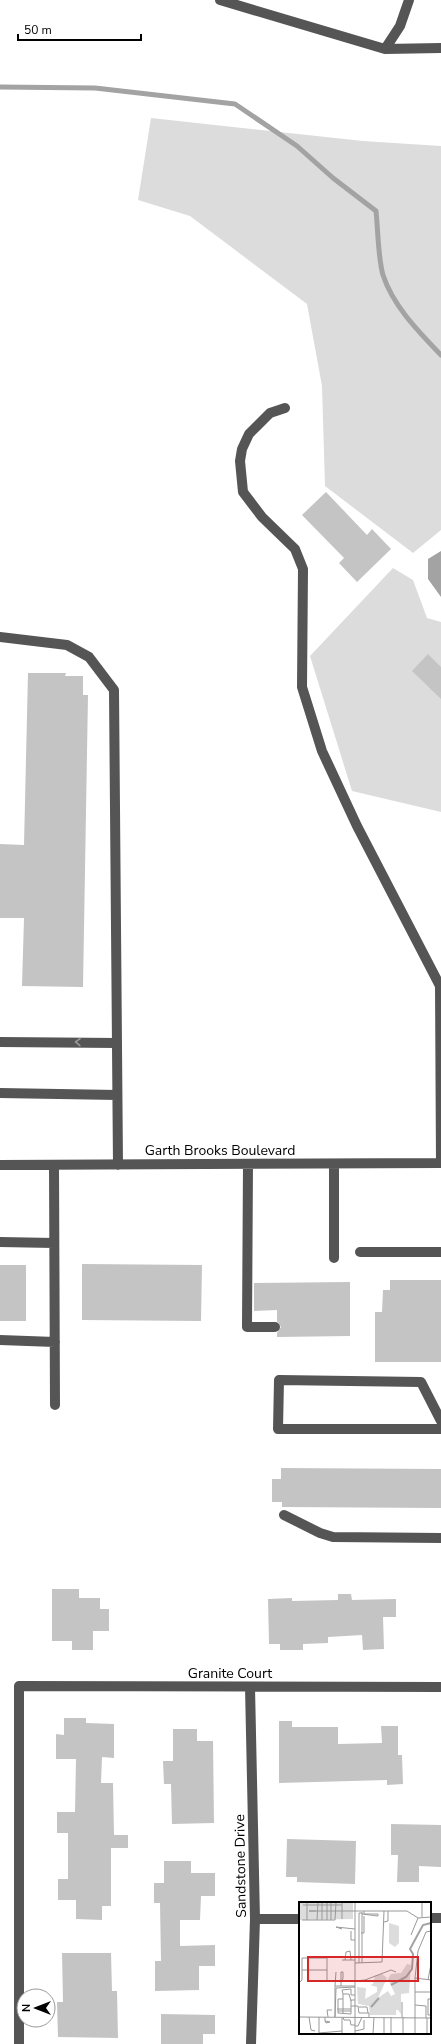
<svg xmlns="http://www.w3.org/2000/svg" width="441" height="2044" font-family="'Nunito Sans',sans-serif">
<rect width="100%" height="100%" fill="#fff"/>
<path fill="#dcdcdc" d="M151,118L363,141L441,146V530L413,553L325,486L322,386L307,304L190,216L138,200Z
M393,568L413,580L427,618L441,622V812L352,791L310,656Z"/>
<path fill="#a3a3a3" d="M441,551V597L428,579V559Z"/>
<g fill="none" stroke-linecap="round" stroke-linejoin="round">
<path stroke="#a3a3a3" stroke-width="5" d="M0,87L95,88L235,104L297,146L333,178L376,211C378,229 378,258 383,275C393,306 419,332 441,355"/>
</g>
<path fill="#c4c4c4" d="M326,492L367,535L372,529L391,549L357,582L339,563L344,558L302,515Z
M428,654L441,667V699L412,671Z
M28,673H66L65,676H83V695H88L83,987L22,986L24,918H0V844L24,845Z
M82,1264L202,1265L201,1321L82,1320Z
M0,1265H26V1321H0Z
M390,1280H441V1362H375V1312H382L383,1290H390Z
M350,1282V1336L277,1337V1333L281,1327L277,1321V1310L254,1311V1283Z
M281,1468L441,1469V1508L282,1507V1502H272V1479H281Z
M52,1589H79V1598H100V1609H109V1631H93V1650H72V1641H52Z
M338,1594H351L352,1600L396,1599V1617H383L384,1649L363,1650L362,1635L328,1637V1643L303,1644V1650H280V1644H269L268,1599L292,1598V1601L338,1600Z
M64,1718H86V1723L114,1724V1758L102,1757L101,1783H113L114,1835H128V1848H111V1906H102V1920L76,1919V1900H58V1879H68V1833H57V1812H75L76,1759H56V1734L64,1735Z
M279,1721H292V1727H338V1744L382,1743L381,1726H398V1755H402L403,1784L387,1785V1780L279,1783Z
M173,1729H197V1741H213L214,1823L172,1824L171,1784H164L163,1761H173Z
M391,1824L441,1825V1867L419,1866V1882H397L398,1855H391Z
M287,1839L356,1841L355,1884L297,1882V1877H286Z
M164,1861H191V1873H215V1896H201L200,1920H180V1946L215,1945V1966H199V1990L155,1991V1961H161L160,1903H154V1883H164Z
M62,1953H111L112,1991H117L118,2038L58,2037L57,2002H63Z
M161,2014L215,2015V2034H203V2044H161Z"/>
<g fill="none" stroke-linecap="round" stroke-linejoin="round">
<path stroke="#555" stroke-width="10" d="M220,0L385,49L441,48
M385,49L400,26L409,0
M285,408L270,413L249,434L242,449L240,461L243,492L262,517L295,549L303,569L302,687L322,751L357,826L440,986L441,1163
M0,637L67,645L89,657L114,690L118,1165
M0,1042L117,1043
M0,1093L117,1095
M248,1164L247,1327H275
M0,1165L441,1163
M54,1165L55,1405
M0,1242L54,1243
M360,1252H441
M334,1258V1164
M0,1340L55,1342
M441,1421L421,1382L279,1380L278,1429H441
M284,1515L320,1533L333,1537L441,1538
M250,1687L255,1919L251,2044
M430,1918H441
M255,1919H300
M19,2044V1686L441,1687"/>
</g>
<defs><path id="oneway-chevron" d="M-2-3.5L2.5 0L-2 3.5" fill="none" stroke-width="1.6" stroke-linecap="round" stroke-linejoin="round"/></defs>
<use stroke="#999" href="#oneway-chevron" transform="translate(78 1042) rotate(-179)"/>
<g text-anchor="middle" stroke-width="4" stroke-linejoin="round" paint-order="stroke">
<g font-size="14" fill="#000" stroke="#fff">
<text x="220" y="1155">Garth Brooks Boulevard</text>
<text x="230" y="1678">Granite Court</text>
<text transform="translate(240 1866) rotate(-91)" y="5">Sandstone Drive</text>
</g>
</g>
<g transform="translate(299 1902)">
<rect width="132" height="132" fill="#fff"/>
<path d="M0,0H54V17L0,18ZM90,21L100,24V41L96,45L90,41ZM108,62L112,63L110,91L102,92V112L99,108H97V113H71L70,104L59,102L58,85L67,86L66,97L78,90V85L71,83L74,82L76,74L83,72L88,76L79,96L89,89L92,94L96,92L89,77L92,72L102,71Z" fill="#dcdcdc"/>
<path fill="none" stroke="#a3a3a3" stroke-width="2" d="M92,83L107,75L113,67L114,52L111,47L124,23L132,21M72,105L80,96"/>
<path fill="none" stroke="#999" stroke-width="1" d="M32,0V18M56,0V132M4,3H43M17,9H10H108L119,16L132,15M63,12L79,14V12H65V9M123,15V0M43,17V0M3,18H36L37,0M8,18V0M18,18L19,0M23,18V0M28,18V0M85,20L89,19V9M43,27L37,25L56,27M52,29V38H56M62,31H65V14M112,33L119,16M43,58H56M46,58L47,50L51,49L52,58M56,61L83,60L85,9M60,61V11H63M63,61V10M3,68H28M116,76L132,78M129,78L132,62M56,79L66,78L92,68L97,70M0,81L3,78V56H28V80M36,84L37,70M42,84V70H44V77L42,79M116,90H132M44,92L43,88L52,87V93H56M44,97V112M132,97H129V113H132M52,99L50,92H44V97H39V111L52,112V98H56M103,100V115M116,103L127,104V116M52,104H59L60,111H70V115M60,105H68L69,111M38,107H52M39,109H52M0,115L132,116M10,115L12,128L16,129M20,115V132M26,115V119L31,120L27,121L26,119M29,115L28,108H33M36,115V84H56M36,115L37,86L56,85M44,115L45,118H51L52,123H56M85,115V132M43,116V132M128,116V132M56,124H59L63,115M56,129L65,127V118M20,131L43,129M74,132L75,115M92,132V115M104,132V115M116,132V76L119,49L127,30L132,29"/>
<path fill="#d62828" fill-opacity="0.15" stroke="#d62828" stroke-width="2" d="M9,55H119V79H9Z"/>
<rect width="132" height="132" fill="none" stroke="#000" stroke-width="2"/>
</g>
<g transform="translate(36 2008) rotate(270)"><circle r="19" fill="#ffffff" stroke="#999999"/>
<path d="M0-3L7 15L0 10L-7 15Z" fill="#000000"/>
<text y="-6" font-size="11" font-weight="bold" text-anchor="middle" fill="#000000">N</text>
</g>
<path d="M18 34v6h123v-6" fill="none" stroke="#000000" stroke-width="2"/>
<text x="24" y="34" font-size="12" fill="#000000" stroke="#ffffff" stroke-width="3" paint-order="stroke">50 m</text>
</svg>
